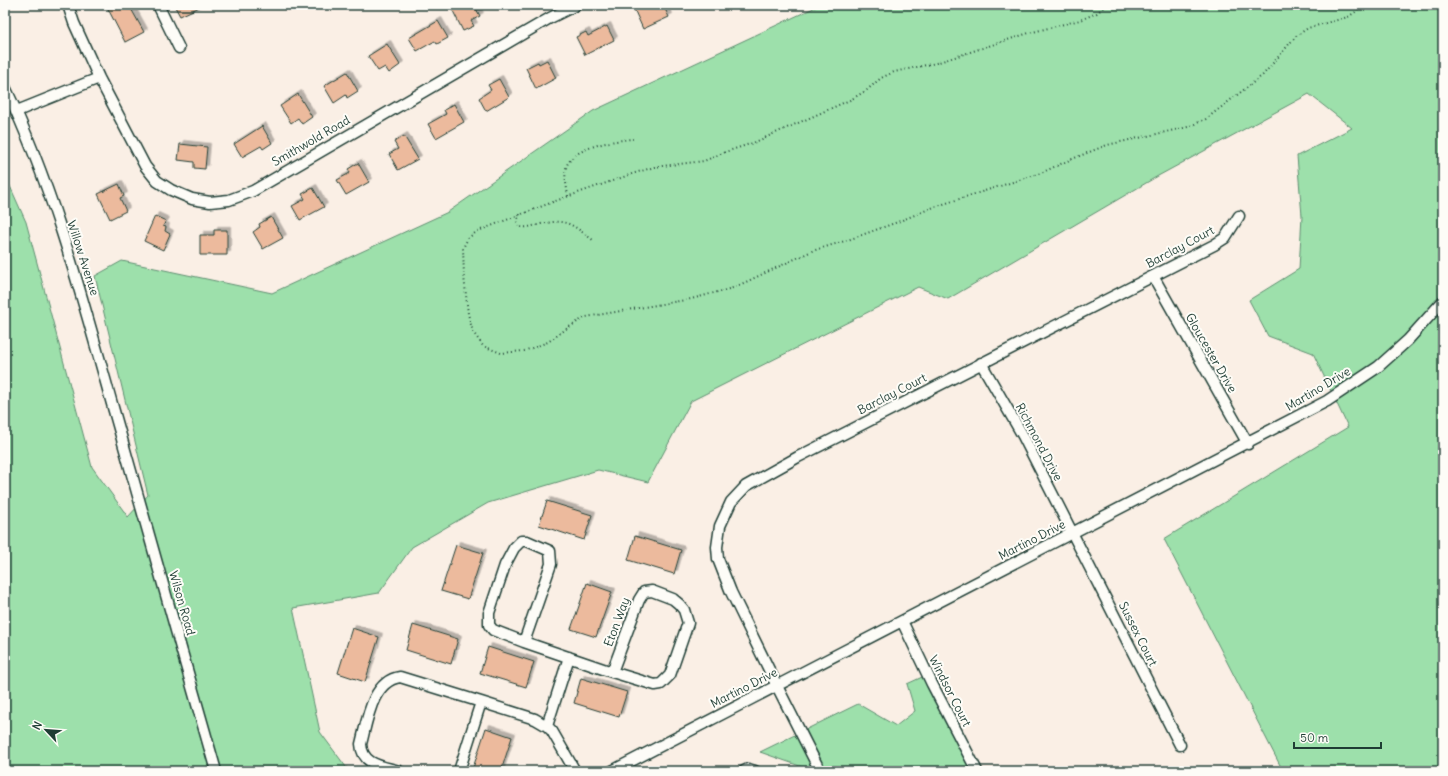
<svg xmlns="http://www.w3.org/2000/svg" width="1448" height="776" font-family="Delius,sans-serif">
<defs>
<filter id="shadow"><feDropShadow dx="3.5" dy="-3.5" stdDeviation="0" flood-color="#0004"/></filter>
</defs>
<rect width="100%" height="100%" fill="#faefe5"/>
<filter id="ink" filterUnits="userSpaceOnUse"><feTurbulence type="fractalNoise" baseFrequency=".025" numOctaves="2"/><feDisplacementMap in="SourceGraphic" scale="8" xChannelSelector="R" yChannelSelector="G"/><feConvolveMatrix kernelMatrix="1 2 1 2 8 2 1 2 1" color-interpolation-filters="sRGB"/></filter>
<g filter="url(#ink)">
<path fill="#9de0ab" stroke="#5e8e70" d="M820,5H1443V771H1283L1164,539L1348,427L1313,353L1268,336L1249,300L1299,269L1302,216L1297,156L1352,128L1309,94L1158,176L948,299L918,287L691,401L648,482L598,470L488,503L412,547L379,593L293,608L320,732L349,771H5V175L26,222L92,467L128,517L148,495L95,276L122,261L272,293L448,212L593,111Z
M931,673L982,771H814L760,752L858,704L896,726L915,711L907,684Z"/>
<path fill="#ecba9d" stroke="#1f3d34" filter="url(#shadow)" d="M106,5H129L144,32L125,42Z
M174,5H204L180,16Z
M454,5H474L480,16L471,21L474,26L463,31L451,7Z
M643,5H646L647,9L655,5H663L669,17L643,29L634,9Z
M438,21L448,38L437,44L435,41L417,51L409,38Z
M607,26L614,40L585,55L576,37L586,32L588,36Z
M387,44L400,65L389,73L385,67L378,71L368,56Z
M547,60L556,78L536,89L526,68L538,62L539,64Z
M347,72L358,91L347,98L346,95L334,103L324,86Z
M499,79L509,97L486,111L479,98L491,90L488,85Z
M298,94L312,117L302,124L298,118L291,123L280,106Z
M454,104L464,122L436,138L428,124L446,114L444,110Z
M262,126L272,143L263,149L261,146L242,157L234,144Z
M404,136L418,159L398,170L389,154L398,149L394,142Z
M180,144L207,147L205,169L194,168V162L178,160Z
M358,163L369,182L346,195L337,180L350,173L348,169Z
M119,184L124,196L120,198L126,211L110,219L98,194Z
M313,188L324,207L300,220L292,206L305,199L302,194Z
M155,216L166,221L163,226L166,227L165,231L170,234L163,250L144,241Z
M271,217L283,238L263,249L253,232L260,227L259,224Z
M214,230H227V255H200V235H214Z
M547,501L592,515L584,540L539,525Z
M635,536L681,550L674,574L628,560Z
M456,545L483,553L468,599L441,591Z
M587,583L612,592L596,637L571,629Z
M413,625L458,639L451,664L406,650Z
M352,628L379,637L365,682L338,673Z
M488,647L534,662L526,687L480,673Z
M581,678L627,692L619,717L574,703Z
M486,728L512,737L501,771H472Z"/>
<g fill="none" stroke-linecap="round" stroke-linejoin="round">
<g stroke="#1f3d34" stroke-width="13">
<path id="minor" d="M68,5L74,23L99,78L145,166L157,181L171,190L192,199L210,202L229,200L253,191L550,18L576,5
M158,5L179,48
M5,87C54,189 83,301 114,411C147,531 182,651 216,771
M17,111L99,78
M1153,276L1248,444
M981,363L1023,436L1180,745
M521,541H527L550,551L551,564L524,642L493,630L489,625V613L505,565L514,548Z
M652,591L673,599L679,604L684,610L688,623L670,675L661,684L655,685L612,672L639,600L644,592Z
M902,621L932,684L977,771
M524,642L612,672
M569,657L547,726L552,731L575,771
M481,702L535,719L547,726
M399,771C382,766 362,765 361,744C367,721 372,681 400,677L481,702L459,771
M612,771L1327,401L1378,367L1408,340L1443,301
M744,771L748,769L755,771
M820,771L777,686L731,592L718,559L717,547L720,526L731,502L746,486L798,457L1214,245L1225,238L1239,216"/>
</g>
<path stroke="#1f3d34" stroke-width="2" stroke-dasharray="1 3" stroke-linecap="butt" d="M1106,5L1097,13L1080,20L1029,33L936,63L894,72L881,78L867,90L852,99L753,143L725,152L704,161L654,167L632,174L558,200L478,231L468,238L463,248L464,276L468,314L473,332L483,346L501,353L524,351L548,342L569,327L586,317L691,299L733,288L812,251L845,241L895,223L934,207L1041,173L1067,161L1107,145L1188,127L1206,119L1263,75L1296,36L1308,28L1348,17L1357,11L1360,5
M568,196C567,187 564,177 566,168C571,147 615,140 633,139
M520,214L517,221L519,227C527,228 533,226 541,224C568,218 572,225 593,240"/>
<use href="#minor" stroke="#fdfcf7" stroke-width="10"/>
</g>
</g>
<g text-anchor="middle" stroke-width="4" stroke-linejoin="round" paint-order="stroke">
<g font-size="12" fill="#1f3d34" stroke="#fdfcf7">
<text transform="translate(311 141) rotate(-30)" y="4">Smithwold Road</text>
<text transform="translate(1180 247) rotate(-28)" y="4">Barclay Court</text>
<text transform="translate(83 258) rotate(72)" y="4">Willow Avenue</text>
<text transform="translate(1211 353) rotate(60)" y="4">Gloucester Drive</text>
<text transform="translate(1318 389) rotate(-31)" y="4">Martino Drive</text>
<text transform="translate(892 394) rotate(-27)" y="4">Barclay Court</text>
<text transform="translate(1039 442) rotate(62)" y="4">Richmond Drive</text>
<text transform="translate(1032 540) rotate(-27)" y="4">Martino Drive</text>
<text transform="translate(182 603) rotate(74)" y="4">Wilson Road</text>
<text transform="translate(617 622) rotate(-69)" y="4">Eton Way</text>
<text transform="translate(1138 634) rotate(63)" y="4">Sussex Court</text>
<text transform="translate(744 688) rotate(-27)" y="4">Martino Drive</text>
<text transform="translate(950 691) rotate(63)" y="4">Windsor Court</text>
</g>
</g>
<rect width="1448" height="776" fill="none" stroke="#fdfcf7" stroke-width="20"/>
<rect x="10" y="10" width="1428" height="756" fill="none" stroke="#1f3d34" stroke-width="1.5" filter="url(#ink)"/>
<g transform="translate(46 730) rotate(296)" stroke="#fdfcf7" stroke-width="3" paint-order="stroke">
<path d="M0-3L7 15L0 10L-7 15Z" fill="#1f3d34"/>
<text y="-6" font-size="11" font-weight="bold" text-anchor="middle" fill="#1f3d34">N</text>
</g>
<path d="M1294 742v6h87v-6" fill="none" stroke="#1f3d34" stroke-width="2"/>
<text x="1300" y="742" font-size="12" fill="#1f3d34" stroke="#fdfcf7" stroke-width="3" paint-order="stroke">50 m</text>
</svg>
